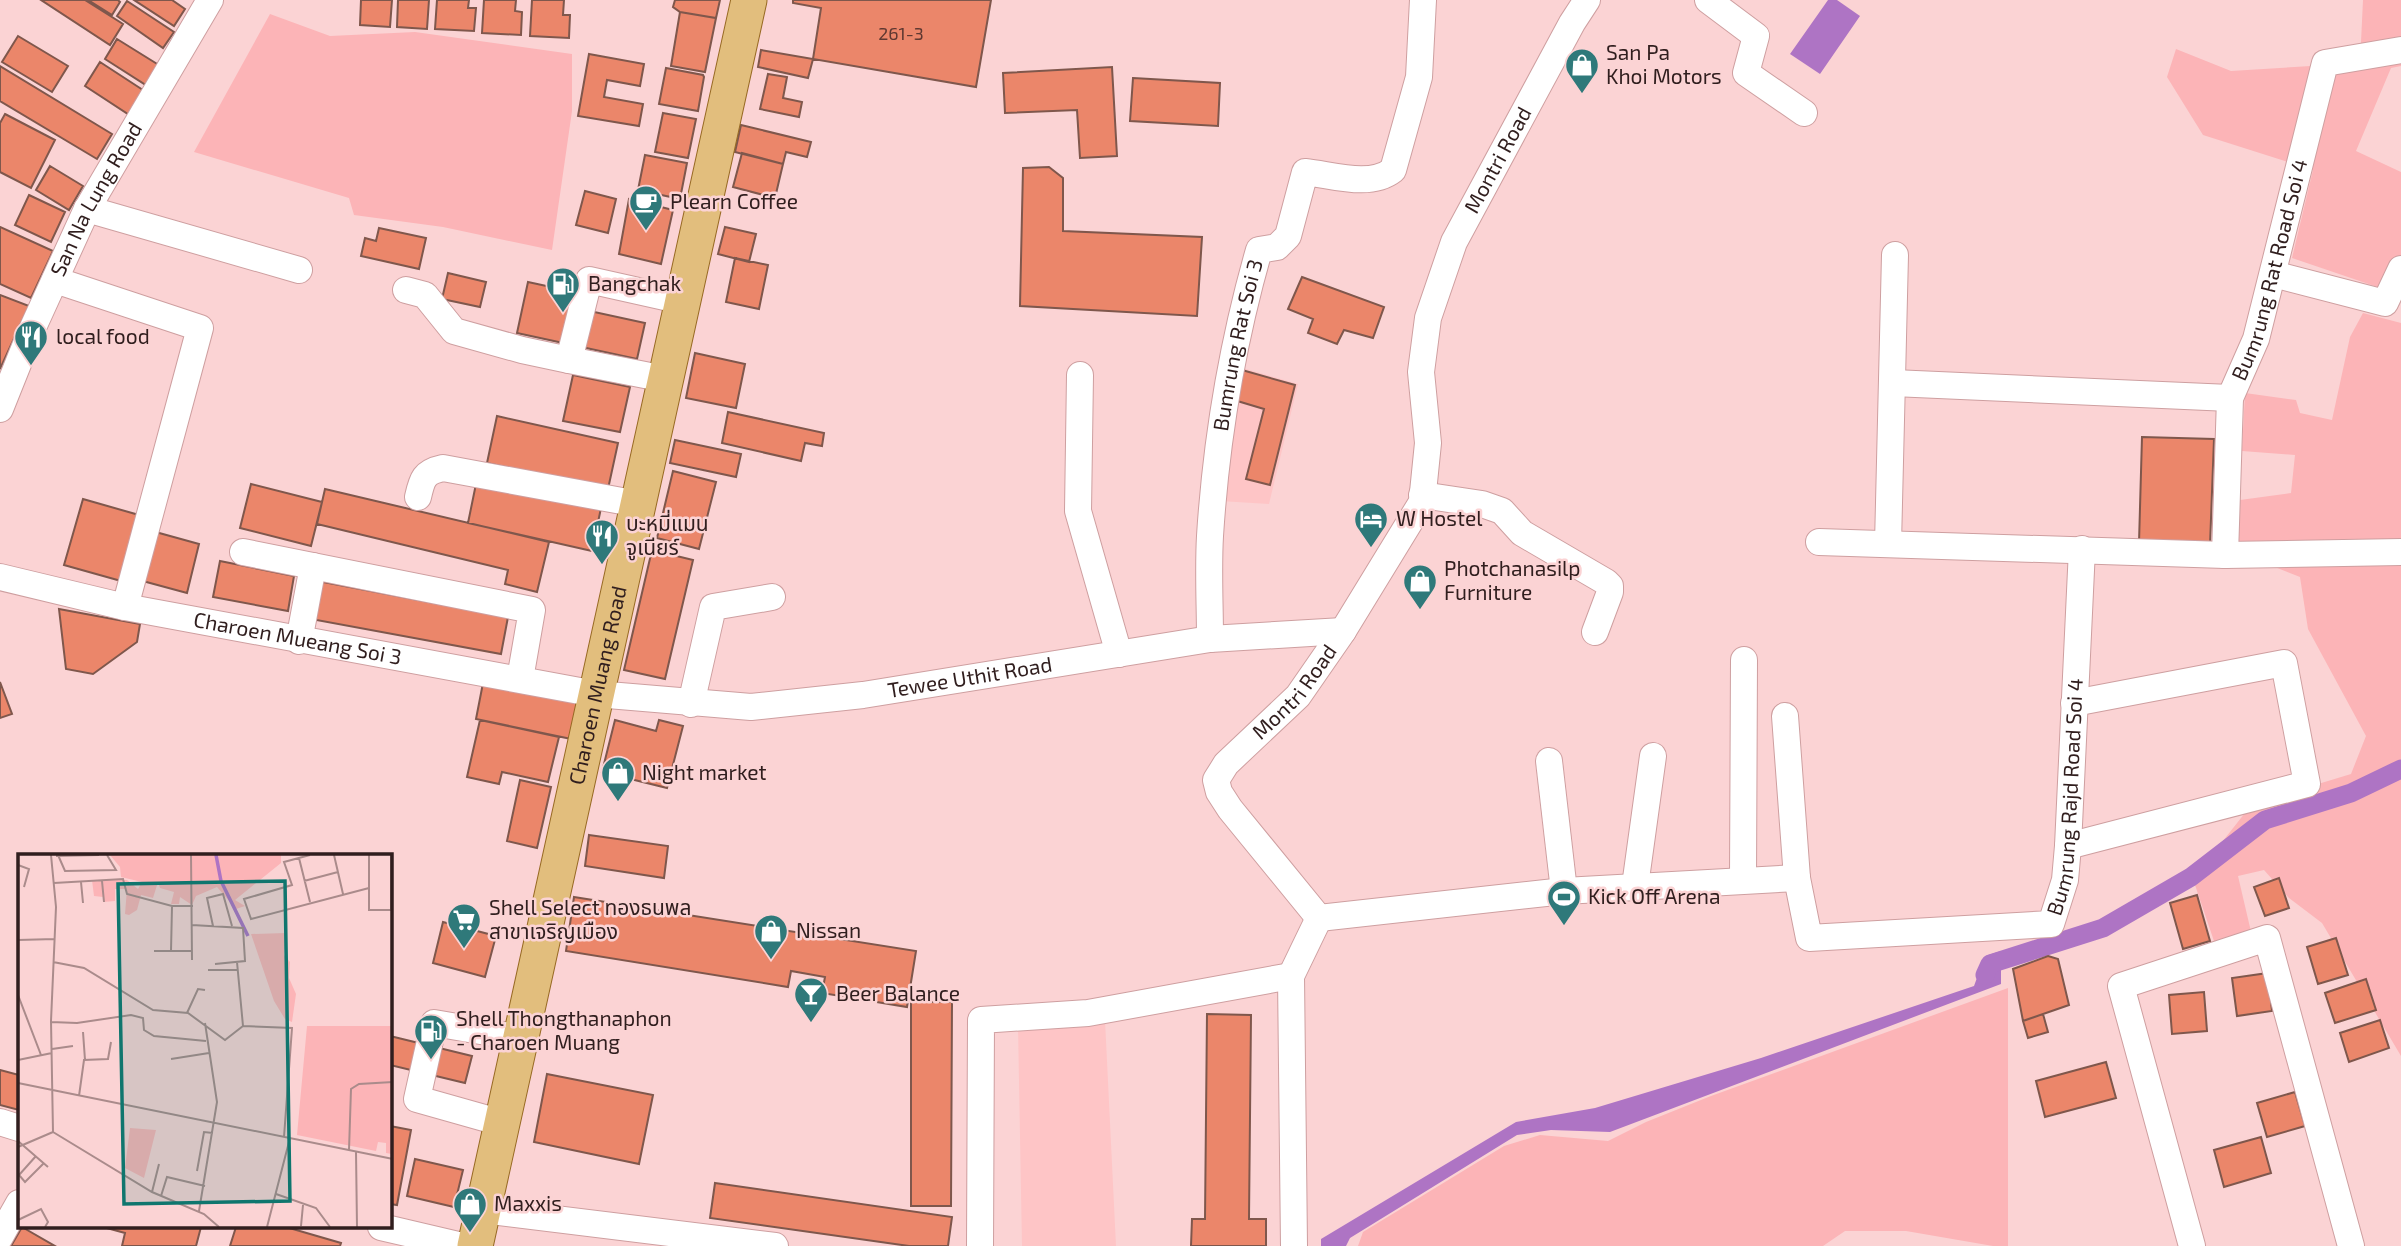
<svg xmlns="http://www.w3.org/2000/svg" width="2401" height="1246" font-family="'Exo 2','Noto Sans Thai',sans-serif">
<rect width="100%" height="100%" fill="#fbd3d4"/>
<path fill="#fec5c6" d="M1239,367L1298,384L1269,504L1220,501Z
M1105,1020L1116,1246H1022L1018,1026Z"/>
<path fill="#fcb4b7" d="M2363,0H2401V66L2391,68L2356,151L2401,172V295L2292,258L2313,170L2203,135L2167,77L2176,49L2231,71L2360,63Z
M270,14L330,36L415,32L572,54V111L552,250L443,227L354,215L349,198L194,152Z
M2363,313L2401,323V1056L2322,923L2289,898L2264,870L2238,876L2252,936L2215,944L2193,879L2252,804L2351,774L2366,736L2308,629L2300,577L2232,550L2240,500L2291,493L2295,455L2242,451L2245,393L2296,400L2300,413L2332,420L2350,337Z
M2008,988V1246H1993L1906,1231H1845L1823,1246H1358L1363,1232L1504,1146L1540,1135L1608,1141L1646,1122L1711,1096Z"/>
<path fill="#ae74c4" d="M1828,0H1837L1860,16L1820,74L1790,54Z
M2001,951V984L1610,1132L1551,1130L1517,1135L1350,1238L1346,1246H1321V1239L1516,1122L1595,1108L1761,1058L1974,986L1985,956Z"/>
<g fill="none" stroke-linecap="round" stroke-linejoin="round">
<path stroke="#ae74c4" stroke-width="19" d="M1985,975L1990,964L2103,928L2191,877L2265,820L2351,793L2401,769"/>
</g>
<path fill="#eb866a" stroke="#7f574c" stroke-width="2" d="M41,0H85L123,24L110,45Z
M88,0H118L120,2L112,15Z
M134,0H172L185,9L174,26Z
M361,0H392L390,27L360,25Z
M398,0H429L427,29L397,27Z
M437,0H469L468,8H476L474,31L435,29Z
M484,0H516L515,11L522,12L521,35L482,33Z
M532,0H564L563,15H570L569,38L530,36Z
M675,0H720L716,18L680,12L673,7Z
M793,0H991L976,87L813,59L821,8L793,3Z
M127,1L174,32L163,48L117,16Z
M680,12L716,18L705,72L671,66Z
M18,36L68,66L52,92L2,62Z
M117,39L162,67L149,87L105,59Z
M761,50L813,59L808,78L758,67Z
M589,54L644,64L640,86L607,80L604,97L643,104L639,126L578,116Z
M100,62L146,92L131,116L85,86Z
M0,66L112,134L97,159L0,101Z
M1112,67L1117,156L1080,158L1077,110L1005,113L1003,73Z
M666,68L703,75L704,77L698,111L659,104Z
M768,74L787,77L783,98L802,102L799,117L760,109Z
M1133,78L1220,83L1218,126L1130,121Z
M663,113L696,119L688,158L655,152Z
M5,114L55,140L31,188L0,172V123Z
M741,125L811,142L807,157L786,152L783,164L735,152Z
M742,153L783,164L775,198L733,187Z
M645,155L687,163L680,199L638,190Z
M50,166L83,186L69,210L36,190Z
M1049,167L1063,178V231L1202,237L1197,316L1020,306L1023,168Z
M585,191L616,199L608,233L576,225Z
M29,195L65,212L51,242L15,225Z
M629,199L673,210L661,264L619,254Z
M0,227L53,251L31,298L0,284Z
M725,227L756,234L749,262L718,254Z
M379,228L426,238L419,269L361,256L365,238L376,241Z
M735,258L768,265L759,309L726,302Z
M448,273L486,282L480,307L442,299Z
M1302,277L1384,307L1373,338L1344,330L1337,344L1308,333L1313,319L1288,309Z
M528,282L565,290L562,305L645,323L637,359L517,333Z
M0,295L29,306L0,369Z
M695,353L745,364L736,408L686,398Z
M1242,370L1295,385L1270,485L1246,479L1264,409L1234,400Z
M573,375L630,387L620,432L563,421Z
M728,412L824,433L822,446L805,443L801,461L722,443Z
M497,416L618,443L608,489L487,463Z
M2142,437L2214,439L2210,545L2139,543Z
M675,440L741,454L736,477L670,463Z
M673,471L716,482L699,549L657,538Z
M477,479L601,508L592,551L468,523Z
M251,484L322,502L311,546L240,528Z
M325,489L549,542L537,592L505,584L508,570L317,524Z
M83,499L139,515L121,581L64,565Z
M152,531L199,544L187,593L139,580Z
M652,550L693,560L665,679L624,670Z
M220,561L294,576L288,611L213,597Z
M318,581L508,617L501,654L311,619Z
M59,609L140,624L137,642L93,674L66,669Z
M0,682L12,714L0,718Z
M483,683L583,704L576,740L476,719Z
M480,720L559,737L548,782L502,772L499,784L467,777Z
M615,720L656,731L659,720L683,726L667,788L602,772Z
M520,780L551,787L537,848L507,841Z
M589,835L668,846L664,878L585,866Z
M2279,878L2289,908L2265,916L2254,887Z
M2197,895L2210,941L2183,949L2170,903Z
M574,897L916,951L907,1007L822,993L825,977L791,971L788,987L566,951Z
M443,922L496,936L485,977L433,963Z
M2336,938L2348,975L2318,984L2307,947Z
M2048,956L2058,959L2069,1005L2023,1021L2013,969Z
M2268,973L2272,1011L2237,1016L2232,978Z
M2366,979L2376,1010L2335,1023L2325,993Z
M2204,992L2207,1031L2172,1034L2169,995Z
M911,1002H952L951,1206H911Z
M1207,1014L1251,1015L1249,1219H1266V1246H1191L1192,1219H1205Z
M2043,1014L2048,1032L2028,1038L2023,1021Z
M2380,1020L2389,1048L2349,1062L2340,1033Z
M390,1036L472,1056L465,1083L390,1065Z
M2106,1062L2116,1098L2045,1117L2036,1081Z
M0,1070L19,1075V1110L0,1105Z
M547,1074L653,1095L639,1164L534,1142Z
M2295,1092L2305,1126L2267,1137L2257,1103Z
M390,1126L411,1130L397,1205L390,1204Z
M2261,1137L2271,1173L2224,1187L2214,1150Z
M415,1159L463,1170L454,1207L407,1196Z
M715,1183L952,1217L948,1246H909L710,1218Z
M22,1227L55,1246H11Z
M103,1227H201L196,1246H122L125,1233Z
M236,1227H286L341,1243L340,1246H230Z"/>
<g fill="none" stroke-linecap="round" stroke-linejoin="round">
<g stroke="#ce9fa0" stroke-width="28">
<g id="minor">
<path d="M1708,0L1756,36L1746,73L1804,113"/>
<path d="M87,209L299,270"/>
<path d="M2273,274L2385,303L2401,269"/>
<path d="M55,280L200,328L125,607"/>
<path d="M406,290L425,295L454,331L522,350L569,360"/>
<path d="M1080,375L1078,511L1119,654"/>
<path d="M665,379L569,360L589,280L683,301"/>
<path d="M1893,383L2230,398"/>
<path id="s1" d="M0,409L30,334L87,209L210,0"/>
<path d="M1422,495L1482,504L1502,511L1522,533L1606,582L1610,586V592L1595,632"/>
<path d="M418,497C422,479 424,472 443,468L638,504"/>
<path d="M1819,542L2225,555L2401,552"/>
<path d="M1888,544L1895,255"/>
<path d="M243,552L532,610L520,679"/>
<path id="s2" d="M2225,555L2230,398L2256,339L2325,63L2401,50"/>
<path id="s3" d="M0,577L125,607L596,694L751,707L863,695L1210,639L1343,631"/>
<path id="s4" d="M1210,639C1210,605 1208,570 1210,536C1216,442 1233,341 1259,250L1277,247L1288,236L1305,172C1333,175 1370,188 1393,170L1419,77L1423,0"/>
<path d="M299,641L313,566"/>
<path d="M691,704L713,607L772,597"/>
<path id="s5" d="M1785,716L1797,878L1809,938L2051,924L2065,880L2068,846L2082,549"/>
<path d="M1549,761L1564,891"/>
<path d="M2068,846L2307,784L2284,663L2074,703"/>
<path d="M1743,880L1744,660"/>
<path d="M1635,886L1653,756"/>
<path id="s6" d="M1319,918L1230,809L1219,792L1216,780L1226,764L1298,696L1343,631L1422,502L1428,443L1421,372L1428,318L1454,242L1572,23L1587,0"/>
<path d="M1319,918L1564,891L1797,878"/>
<path d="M0,1122L19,1128"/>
<path d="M502,1123L417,1099L434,1023L521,1038"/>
<path d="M483,1210L775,1246"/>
<path d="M381,1227L462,1246"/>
<path d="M0,1237L19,1203"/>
<path d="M980,1246L981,1020L1088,1013L1291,976"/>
<path d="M1294,1246L1291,976L1319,918"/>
<path d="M2192,1246L2121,986L2267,938L2351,1246"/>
</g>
</g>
<g stroke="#976923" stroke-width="37">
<g id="major">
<path id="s7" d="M475,1246L749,0"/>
</g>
</g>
<use href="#minor" stroke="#fff" stroke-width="26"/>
<use href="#major" stroke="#e2be7d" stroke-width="35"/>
</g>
<defs>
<g id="shop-pin" transform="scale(1.75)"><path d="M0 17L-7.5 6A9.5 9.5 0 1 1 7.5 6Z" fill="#2f797a" stroke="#fbd3d4"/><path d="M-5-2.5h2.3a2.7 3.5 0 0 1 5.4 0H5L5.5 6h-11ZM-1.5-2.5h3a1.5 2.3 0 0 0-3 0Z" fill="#fff"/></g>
<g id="cafe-pin" transform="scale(1.75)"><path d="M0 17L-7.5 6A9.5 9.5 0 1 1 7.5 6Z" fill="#2f797a" stroke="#fbd3d4"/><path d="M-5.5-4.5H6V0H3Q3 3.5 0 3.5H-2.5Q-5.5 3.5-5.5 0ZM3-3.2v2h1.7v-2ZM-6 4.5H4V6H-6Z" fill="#fff"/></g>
<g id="fuel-pin" transform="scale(1.75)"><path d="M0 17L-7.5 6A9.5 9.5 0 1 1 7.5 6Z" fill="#2f797a" stroke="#fbd3d4"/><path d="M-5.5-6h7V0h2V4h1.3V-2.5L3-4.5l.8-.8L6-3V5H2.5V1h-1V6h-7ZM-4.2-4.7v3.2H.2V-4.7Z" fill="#fff"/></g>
<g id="restaurant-pin" transform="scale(1.75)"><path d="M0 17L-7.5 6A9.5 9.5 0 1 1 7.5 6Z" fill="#2f797a" stroke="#fbd3d4"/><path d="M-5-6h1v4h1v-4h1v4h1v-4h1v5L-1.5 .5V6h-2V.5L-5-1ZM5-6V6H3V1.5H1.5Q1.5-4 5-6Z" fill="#fff"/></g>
<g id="hotel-pin" transform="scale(1.75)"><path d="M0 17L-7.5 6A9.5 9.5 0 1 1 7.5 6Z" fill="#2f797a" stroke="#fbd3d4"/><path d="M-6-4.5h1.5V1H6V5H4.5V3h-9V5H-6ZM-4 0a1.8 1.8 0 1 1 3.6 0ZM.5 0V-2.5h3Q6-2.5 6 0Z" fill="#fff"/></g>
<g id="stadium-pin" transform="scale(1.75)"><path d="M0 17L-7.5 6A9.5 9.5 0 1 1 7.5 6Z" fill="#2f797a" stroke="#fbd3d4"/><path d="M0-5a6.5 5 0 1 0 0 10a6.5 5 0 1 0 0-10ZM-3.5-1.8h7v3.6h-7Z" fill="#fff"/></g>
<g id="supermarket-pin" transform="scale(1.75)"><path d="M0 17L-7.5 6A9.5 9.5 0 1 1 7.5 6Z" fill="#2f797a" stroke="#fbd3d4"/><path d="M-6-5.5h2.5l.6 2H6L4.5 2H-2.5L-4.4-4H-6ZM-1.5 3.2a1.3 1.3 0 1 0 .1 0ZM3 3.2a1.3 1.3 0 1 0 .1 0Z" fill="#fff"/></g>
<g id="bar-pin" transform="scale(1.75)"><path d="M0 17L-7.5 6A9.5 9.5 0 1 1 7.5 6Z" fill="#2f797a" stroke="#fbd3d4"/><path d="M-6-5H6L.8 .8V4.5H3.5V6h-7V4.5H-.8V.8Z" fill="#fff"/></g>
</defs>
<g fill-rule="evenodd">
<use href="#shop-pin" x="1582" y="65"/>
<use href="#cafe-pin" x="646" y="202"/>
<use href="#fuel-pin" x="563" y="284"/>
<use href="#restaurant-pin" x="31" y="337"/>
<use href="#hotel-pin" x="1371" y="519"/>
<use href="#restaurant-pin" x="602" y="536"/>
<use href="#shop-pin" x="1420" y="581"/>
<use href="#shop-pin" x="618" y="773"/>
<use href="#stadium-pin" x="1564" y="897"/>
<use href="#supermarket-pin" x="464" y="920"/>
<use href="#shop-pin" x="771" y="931"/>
<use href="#bar-pin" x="811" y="994"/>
<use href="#fuel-pin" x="431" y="1031"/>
<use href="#shop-pin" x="470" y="1204"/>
</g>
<g text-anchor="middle" stroke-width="5" stroke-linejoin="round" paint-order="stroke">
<g font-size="18" fill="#5f3831">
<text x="901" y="40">261-3</text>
</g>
<g font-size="21" fill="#301e1e" stroke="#fbd3d4" text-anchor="start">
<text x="1606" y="60">San Pa<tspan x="1606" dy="24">Khoi Motors</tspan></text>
<text x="670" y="209">Plearn Coffee</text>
<text x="588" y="291">Bangchak</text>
<text x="56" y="344">local food</text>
<text x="1396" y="526">W Hostel</text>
<text x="626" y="531">บะหมี่แมน<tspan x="626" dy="24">จูเนียร์</tspan></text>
<text x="1444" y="576">Photchanasilp<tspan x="1444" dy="24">Furniture</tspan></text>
<text x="642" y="780">Night market</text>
<text x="1588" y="904">Kick Off Arena</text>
<text x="489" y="915">Shell Select ทองธนพล<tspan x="489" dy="24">สาขาเจริญเมือง</tspan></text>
<text x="796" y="938">Nissan</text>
<text x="836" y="1001">Beer Balance</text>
<text x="456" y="1026">Shell Thongthanaphon<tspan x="456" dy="24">- Charoen Muang</tspan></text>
<text x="494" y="1211">Maxxis</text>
</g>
<g font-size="21" fill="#301e1e" stroke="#fbd3d4">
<text dy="7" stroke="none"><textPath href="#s6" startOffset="880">Montri Road</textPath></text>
<text dy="7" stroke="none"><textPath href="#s1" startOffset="231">San Na Lung Road</textPath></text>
<text dy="7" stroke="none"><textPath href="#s2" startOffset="292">Bumrung Rat Road Soi 4</textPath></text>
<text dy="7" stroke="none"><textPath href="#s4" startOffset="296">Bumrung Rat Soi 3</textPath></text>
<text dy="7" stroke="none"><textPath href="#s3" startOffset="304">Charoen Mueang Soi 3</textPath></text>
<text dy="7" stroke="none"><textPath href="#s3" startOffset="984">Tewee Uthit Road</textPath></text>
<text dy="7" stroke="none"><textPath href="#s7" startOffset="574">Charoen Muang Road</textPath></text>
<text dy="7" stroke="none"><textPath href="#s6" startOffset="292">Montri Road</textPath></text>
<text dy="7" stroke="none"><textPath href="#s5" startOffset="595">Bumrung Rajd Road Soi 4</textPath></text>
</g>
</g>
<g transform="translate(18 854)">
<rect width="374" height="374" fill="#fbd3d4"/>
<path d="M92,1H263V9L217,46L227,52L218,55L199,33L178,42L174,51L162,43L161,50H153L156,38L142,34L140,28L135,44L123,41L119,56L111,61L107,60L109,35H97V47L85,48V43L76,42L74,26H109L120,35L124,28L103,23L102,13ZM268,79L266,101L272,108L271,124L278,140L274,168L267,165L256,147L233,80ZM289,172H374V300L368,299V289L360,288L358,297L279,281ZM112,274L138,276L126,324L107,314Z" fill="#fcb4b7"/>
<path fill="none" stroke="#ae74c4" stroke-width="3.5" d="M198,1L203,27L230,82"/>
<path fill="none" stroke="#aa8b8b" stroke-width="2" d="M33,1L38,53L33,167L35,278M40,1L47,17L98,16L89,1M173,1L174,106M292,1L266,8L274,31L226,45L233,65L351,34M316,1L325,40M351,1V56H375M373,1V56M38,2L81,1M281,4L292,48M0,11L11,15L6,33M84,27L86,48M286,27L320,18M63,28L65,49M36,29L105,25L109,40L154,52H175M174,71L225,74L227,107L197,110M195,72L189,44L205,40L214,72M0,86L37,85M136,97H174M153,97L154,52M35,108L66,114L135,156L170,159L207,186L225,172M219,108L225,172M190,116H219M0,141L23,201M169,159L180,135L187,136M33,168L59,169L113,161L125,164L126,176L136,182L188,187M225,172L274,174L266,283M65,178L67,206M34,195L55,192M153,205L191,199M0,206L34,199M0,229L375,305M61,242L66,206L90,205L93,188M35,278L134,338L186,360L201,373M0,287L30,313M0,293L35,278M331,296L333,235L341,230L375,228M338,298L339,373M18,302L1,321L7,328L26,309M179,317L186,278L195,279M134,338L141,310M258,340L298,354L312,373M143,342L149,323L187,332M181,357L199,248L187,169M0,366L23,355L30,368L27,373M283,372L285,351M249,373L272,284"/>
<path fill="#0f766e" fill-opacity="0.15" stroke="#0f766e" stroke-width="3.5" d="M267,27L272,347L106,350L100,30Z"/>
<rect width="374" height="374" fill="none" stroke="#301e1e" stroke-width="3.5"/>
</g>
</svg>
